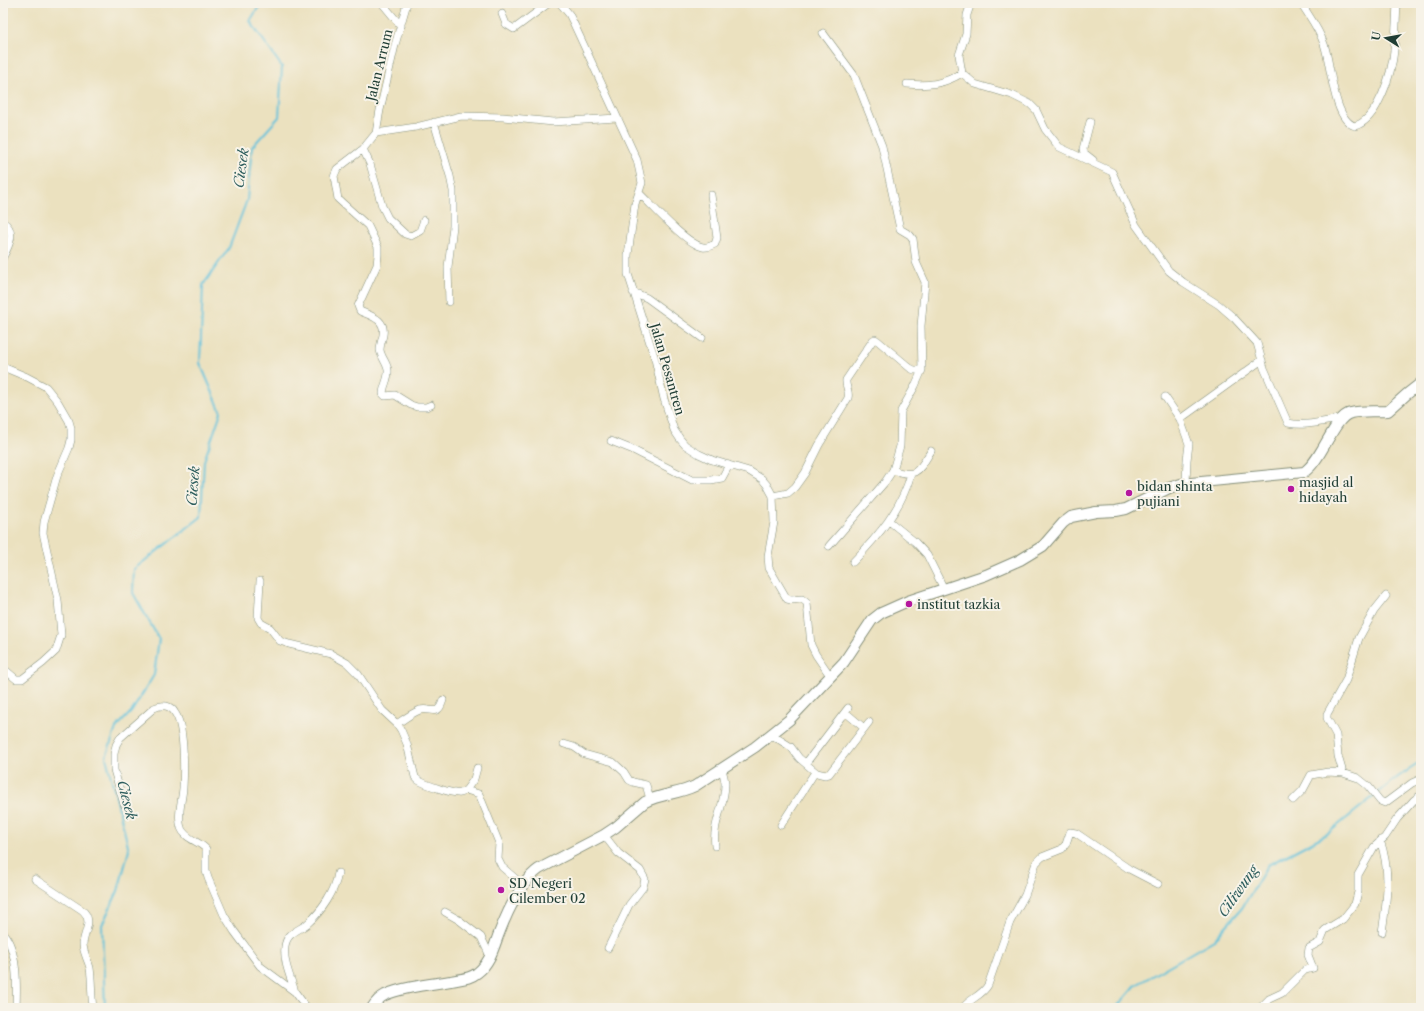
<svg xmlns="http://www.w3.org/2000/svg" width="1424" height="1011" font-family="'Libre Caslon Text',serif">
<rect width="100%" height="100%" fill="#f7f3e8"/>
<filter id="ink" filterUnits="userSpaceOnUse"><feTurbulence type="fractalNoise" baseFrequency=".025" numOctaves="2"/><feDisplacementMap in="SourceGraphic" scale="8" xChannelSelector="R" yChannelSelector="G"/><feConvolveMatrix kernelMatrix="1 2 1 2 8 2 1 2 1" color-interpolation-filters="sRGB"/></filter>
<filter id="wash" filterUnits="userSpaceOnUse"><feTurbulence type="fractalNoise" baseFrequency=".012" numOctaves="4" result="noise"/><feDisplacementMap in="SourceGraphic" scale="16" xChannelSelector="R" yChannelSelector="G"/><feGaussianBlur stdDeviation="0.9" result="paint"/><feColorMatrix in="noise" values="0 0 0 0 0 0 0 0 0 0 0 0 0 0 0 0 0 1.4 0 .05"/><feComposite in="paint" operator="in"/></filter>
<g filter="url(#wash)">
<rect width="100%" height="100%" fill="#ebe1bf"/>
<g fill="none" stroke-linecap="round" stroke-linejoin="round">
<path stroke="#5dc1db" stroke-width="2" d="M105,1008L102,925L118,891L129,850L106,757L116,728L132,711L154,675L159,639L133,593L134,569L201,517L204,461L221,412L200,363L203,285L229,248L247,200L252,147L279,117L282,67L250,21L260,5L272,3
M1116,1008L1136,985L1214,940L1242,908L1268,865L1327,834L1398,777L1421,762"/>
</g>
</g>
<g filter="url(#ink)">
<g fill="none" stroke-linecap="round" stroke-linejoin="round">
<g stroke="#858f7a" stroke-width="8">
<path id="street" d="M382,3L401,26
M407,3L395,45L380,110L376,133L363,149L337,169L334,176L338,199L368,226L378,247V255L377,265L358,306L360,311C371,316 386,319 383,335C382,340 380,345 380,350C381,357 387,363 388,370C389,379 383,386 383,394L385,396L395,395L411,405L417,407H426L431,405
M560,3L569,14L573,22L637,160L642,183L635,204L628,255V274L655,359L664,399L674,430L680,439L685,445L699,454L712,460L749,471L762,479L767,485L773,496L774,522L768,556L769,568L787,599L791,600L802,599L807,603L811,645L816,655L831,677
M1301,3C1309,16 1319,29 1324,44C1331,63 1333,120 1355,126C1365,123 1372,114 1377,105C1396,70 1395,42 1397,3
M502,14L506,24L514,29L549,3
M962,73L959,55L966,34L967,15L971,3
M907,84C929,86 944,84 962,73L975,84L1012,95L1030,104L1036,110L1045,129L1059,147L1112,172L1136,225L1169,271L1183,282L1219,305L1234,318L1257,343L1264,368L1288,423C1305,427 1324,421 1340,419
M434,122L450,176L453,191V226L448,267L449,302
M1090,122L1083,149L1084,153L1093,160
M376,133L416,127L461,116L503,117L553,122L617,118
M363,149L370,164L382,206L388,218L405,234L411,236L420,231L424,220
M639,193C652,205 686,244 703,247C707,248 711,246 715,244L717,238L711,195
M3,222C17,231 9,246 3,257
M633,292L647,298L702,338
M3,367L27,377L46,387L58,402L69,421L71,428V440L69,448L57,476L44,522L43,533L58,600L61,635L56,651L43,663L22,679H16L3,668
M1165,397L1180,419L1189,444L1187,460L1186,483
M1180,419L1262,360
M611,441L631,449L692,480H711L722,478L729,465
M893,470C917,479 919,470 931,451
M773,496L788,493L795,487L805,473L819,445L848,398C850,391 845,387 846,380L873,340L875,339L878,341L910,368L914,370H922L921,326L925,282L916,262L913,239L910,235L900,229L882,146L854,75L823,33
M889,521L915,542L927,555L944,589
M829,546L885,482L893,470L900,446L901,411L915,386L922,370
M853,562C878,536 901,510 911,474
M260,581L258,618L261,623L270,628L280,641L289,644L331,654L347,663L358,674L382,710L397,724L401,730L407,744L415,777L418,780C424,784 455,795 461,793C463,792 464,791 466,790L479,794L499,843L498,859L502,867L524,886
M845,712L864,728
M397,724C404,719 412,713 420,710C431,707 438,718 443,700
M772,735L791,747L799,758L812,769L817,773L825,775L829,774L869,722
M564,744L574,747L584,754L613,762L624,772L629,780L633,782L646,785L650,799
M806,763L848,708
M1343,773L1338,756L1336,735L1327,718V714L1346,680L1359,638L1374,611L1386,596
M466,790L474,779L477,768
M1418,797L1421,807
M1293,800L1303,790L1311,775L1328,772L1343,773L1358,778L1368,786L1380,801L1385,803L1412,783L1421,779
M124,804L114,770V754L116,745L120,738L154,708C158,706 161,705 166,706C170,707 173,709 175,713C185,727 184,771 183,788C182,801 177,815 181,828C185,839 199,841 206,849V871L208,878L224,915L234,931L260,966L295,992L307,1008
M781,825L815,772
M604,835L618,853L640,870L645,879L643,887L629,905L608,948
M1380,840C1391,871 1387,901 1382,932
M715,846C712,823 725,806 725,784C725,779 723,774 722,769
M35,879L82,910C94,920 84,932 83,944C83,952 88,960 90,968C92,981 91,995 93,1008
M445,912L459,920L481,937L490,956
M3,933C18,950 17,986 16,1008
M295,992C291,978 283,962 285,947C286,933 298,931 307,924C322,911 335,892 338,873
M963,1008C970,998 982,996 988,985L1010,922L1025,895L1036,863L1042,857L1062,849L1066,844L1070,832L1076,833L1129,869L1158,884
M1260,1008L1269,999L1282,993L1305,970L1313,968L1308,955L1309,948L1320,942L1325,930L1343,919L1355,904L1358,892V875L1374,847L1385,837L1397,819L1414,800L1421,795"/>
</g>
<g stroke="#858f7a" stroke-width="12">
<path id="secondary" d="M372,1008C375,1003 379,998 385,995C402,987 432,984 451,981C460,979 470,979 477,973C489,964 493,950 498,936C506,915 520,882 539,869L604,835L616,827L645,802C660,794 679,794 695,786L755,747L789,720L844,662L872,620L881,613L908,601L986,575L1020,560L1043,546L1063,523L1071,517L1096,512L1116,511L1126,509L1169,488L1181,484L1304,472C1322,461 1334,416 1351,413C1363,410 1376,412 1388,411L1407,394L1421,383"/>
</g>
<use href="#street" stroke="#fff" stroke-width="7"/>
<use href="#secondary" stroke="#fff" stroke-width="10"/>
</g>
</g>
<g fill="#b5179e" stroke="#f7f3e8" stroke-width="1.5">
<circle cx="1291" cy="489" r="4"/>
<circle cx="1129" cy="493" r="4"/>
<circle cx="909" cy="604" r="4"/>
<circle cx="501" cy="890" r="4"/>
</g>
<g text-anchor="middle" stroke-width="4" stroke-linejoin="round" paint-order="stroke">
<g font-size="13" fill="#1f3d34" stroke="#f7f3e8">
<text transform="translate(379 65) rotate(-76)" y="5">Jalan Arrum</text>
<text transform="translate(668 369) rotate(74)" y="5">Jalan Pesantren</text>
</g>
<g font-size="13" fill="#1f3d34" stroke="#f7f3e8" text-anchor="start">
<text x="1299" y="487">masjid al<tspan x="1299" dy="15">hidayah</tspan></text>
<text x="1137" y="491">bidan shinta<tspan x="1137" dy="15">pujiani</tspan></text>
<text x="917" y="609">institut tazkia</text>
<text x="509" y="888">SD Negeri<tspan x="509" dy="15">Cilember 02</tspan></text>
</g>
<g font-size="14" font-style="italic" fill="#2e5e5e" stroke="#f7f3e8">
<text transform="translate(241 168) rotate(-82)" y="5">Ciesek</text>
<text transform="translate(193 486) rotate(-86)" y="5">Ciesek</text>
<text transform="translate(127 800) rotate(76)" y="5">Ciesek</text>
<text transform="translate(1238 891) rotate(-55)" y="5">Ciliwung</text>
</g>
</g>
<rect width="1424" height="1011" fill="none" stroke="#f7f3e8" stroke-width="16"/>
<g transform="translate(1386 38) rotate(281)" stroke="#f7f3e8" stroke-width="3" paint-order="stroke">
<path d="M0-3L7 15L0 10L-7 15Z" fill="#1f3d34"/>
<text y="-6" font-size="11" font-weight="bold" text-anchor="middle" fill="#1f3d34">U</text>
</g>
</svg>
